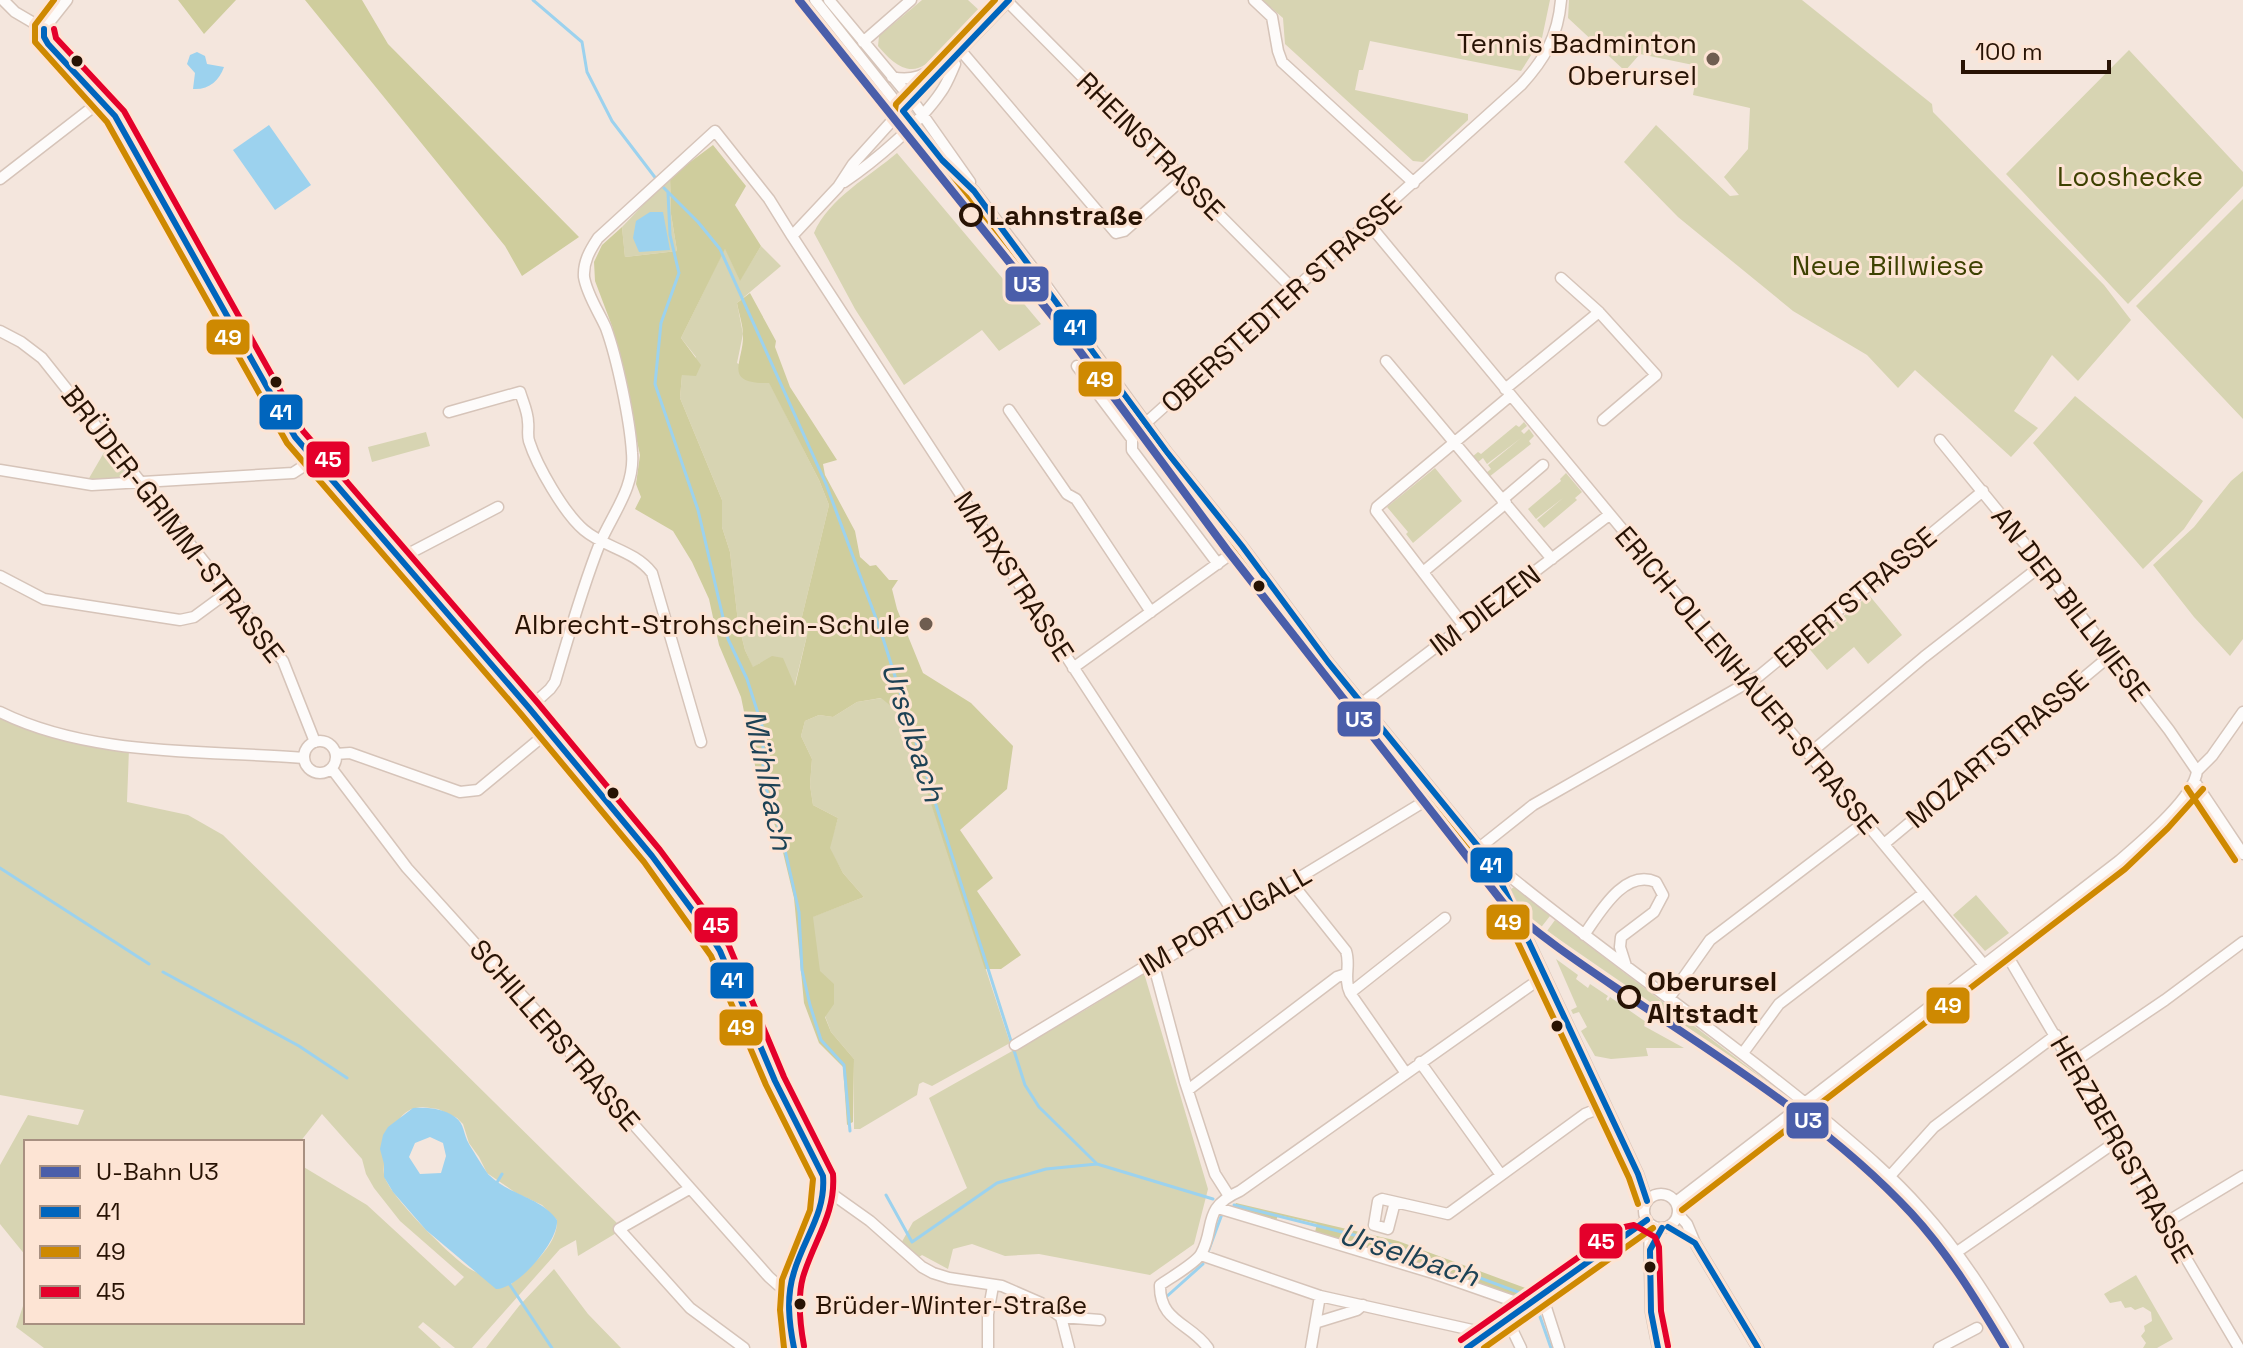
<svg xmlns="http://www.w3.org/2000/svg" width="2243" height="1348" font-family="'Space Grotesk',sans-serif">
<rect width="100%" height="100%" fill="#f4e6dd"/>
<path fill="#d7d4b2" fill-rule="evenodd" d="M922,0H968L981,12L926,64C907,78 890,60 878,46L879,36Z
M1262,0H1550L1542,38L1521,71L1370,41L1363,70H1359L1355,90L1468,114V120L1423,162L1413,161L1285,44L1283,18Z
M1569,0H1802L1932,104L1933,112L2104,285L2131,320L2078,381L2052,355L2014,411L2038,428L2011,457L1915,370L1898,388L1867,355L1793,311L1678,217L1624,162L1656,125L1730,196L1739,195L1724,177L1748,149L1750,108L1693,95L1698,66L1640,54L1625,71L1568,18Z
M2129,50L2243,172V186L2128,304L2006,174Z
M897,153L1041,324L999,351L982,330L904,385L855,309L814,233C828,199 870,176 897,153Z
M670,177L671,214L677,251L625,257L622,227Z
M2243,199V419L2136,306Z
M761,246L781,266L737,303L743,334L737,363L769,382L819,480L829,505L799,629L808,631L794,688L760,663L753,668L745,650L738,622L730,552L722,527V500L680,398L682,375L696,357L681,338L725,248L740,280Z
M2075,396L2203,501L2184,529L2143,569L2033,443Z
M1524,422L1527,426L1521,431L1524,434L1529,429L1534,436L1529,441L1531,444L1489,477L1486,473L1491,469L1488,465L1521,438L1487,464L1483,458L1477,463L1472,457L1478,452L1481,454L1516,425L1519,427Z
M426,432L430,446L372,462L368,447Z
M106,449L130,479L88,480Z
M1435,468L1462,501L1413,543L1406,534L1408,532L1387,507Z
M2243,471V639L2230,656L2194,617L2153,565L2194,527L2231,481Z
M1566,473L1582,492L1575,498L1577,500L1544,528L1537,520L1563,498L1536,519L1528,509L1561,481L1560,479Z
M1869,595L1902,635L1868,664L1854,647L1827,670L1807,646Z
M882,698L902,714L1010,1043L932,1086L923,1082L919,1084L917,1095L860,1129H854V1059L831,1032L825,1016L812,917L864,897L843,873L829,848L838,818L813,805L810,785L812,759L801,736L805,721L819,715L833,717L857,702Z
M0,717C45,738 81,744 129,749L127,802L188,815L223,835L623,1229L578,1256L576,1240L560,1249L472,1348H455L423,1322L418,1327L441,1348H44L16,1327L26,1297V1322H302V1166L367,1205L455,1286L464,1277L400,1221L374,1188L366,1174L362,1159L322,1114L300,1142H26V1256L0,1224V1165L28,1115L78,1125L84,1110L0,1095ZM423,1107L438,1109L457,1118L463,1124L469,1143L479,1157L487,1173L516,1193L542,1205L557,1220C558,1247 528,1268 510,1285C497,1280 482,1276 470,1269C452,1258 386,1193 384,1174C382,1161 390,1145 394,1132C399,1116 406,1108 423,1107Z
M1514,887L1550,916L1539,930L1526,920L1511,889Z
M1976,895L2009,933L1985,951L1953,915Z
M1555,920L1782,1093L1547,931Z
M1556,959L1578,975L1576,979L1588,988L1590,984L1608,996L1606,999L1608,1001L1610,997L1646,1022L1644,1026L1684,1048H1646L1648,1056L1611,1059L1595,1056L1581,1031L1587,1027L1579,1012L1573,1014L1571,1010L1577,1007Z
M1144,973L1208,1189L1194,1244L1150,1275L1039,1254L1005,1256L972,1244L953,1249L948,1269L922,1255L915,1260L899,1247L913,1222L967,1188L929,1098L1087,1009Z
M554,1269L588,1314L621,1348H486L519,1306Z
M2136,1275L2173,1339L2157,1348H2143L2146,1343L2141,1336L2145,1331L2144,1326L2152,1321L2151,1312L2143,1307L2135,1310L2131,1307L2125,1308L2121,1301L2110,1303L2104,1294Z"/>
<path fill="#cfcd9d" d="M178,0H236L204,34Z
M305,0H362L388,44L579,237L522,276L505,246Z
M713,145L746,186L735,205L761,246L740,281L725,249L681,338L701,365L696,376L682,375L680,398L722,500V527L730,552L738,622L745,650L753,667L772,656L783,658L795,686L808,631L799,629L829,505L819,480L769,383C721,384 744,361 743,335C743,325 739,314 737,303L750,293L776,341L775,347L790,387L837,460L823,464L825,475L855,531L860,557L870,566L876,565L889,580H898L892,589L897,609L923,673L971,703L1013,746L1007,789L960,830L993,878L977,891L1021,955L1001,969H985L902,715L881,698L857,702L833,717L819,715L805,721L801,736L812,759L810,785L813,805L838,818L830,848L843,873L864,897L813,917L820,971L834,984V1004L825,1017L831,1032L854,1059L853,1122L847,1125L843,1067L819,1043L804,1003L794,898L780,840L757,775L741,697L719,645L709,599L692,562L673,531L635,509L641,497L636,484L640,455L612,326L595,281L594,262L602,245L622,227L625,257L677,251L671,214L670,177Z
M1236,1203L1398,1241L1531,1290L1519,1298L1458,1276L1315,1232L1317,1224L1278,1215L1276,1221L1233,1208Z"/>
<path fill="#9cd2ee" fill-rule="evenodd" d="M197,52L205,56L207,64L224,67C219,81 209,90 193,89L195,73L187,64L190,55Z
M269,125L311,185L275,210L233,150Z
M650,212H663L670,250L639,252L633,238L636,221Z
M413,1108C427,1107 443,1108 455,1117C465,1124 463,1134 469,1144C472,1149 486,1172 489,1175C509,1195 541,1197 557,1220C559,1241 517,1290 496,1289L426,1230L393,1192L384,1177V1164L380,1149L383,1135L388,1127ZM430,1137L443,1143L446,1156L441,1173L420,1174L409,1157L415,1143Z"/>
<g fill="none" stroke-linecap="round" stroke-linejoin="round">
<path stroke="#9cd2ee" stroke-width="3" d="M533,0L582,42L587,72L612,121L657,180
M662,186L698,222L720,249L826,484L880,629L1025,1085L1039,1107L1097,1164L1213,1199
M668,193L670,235L679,273L661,323L655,384L698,510L728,639L747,679L763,729V779L783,841L799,912L802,970L810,1005L821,1040L844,1065L850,1131
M0,868L149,964
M163,972L299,1046L347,1078
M496,1184L502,1174
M886,1195L912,1242L997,1183L1046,1169L1097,1164
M1234,1205L1386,1243L1526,1295L1538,1311L1551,1348
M1208,1252L1222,1214
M510,1285L552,1348
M1165,1298L1203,1264"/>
<g stroke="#d6c4b9" stroke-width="13">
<path id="minor" d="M3,0L15,12L44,29
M815,0L942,160L974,191L1045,284L1166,451L1242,546L1328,662L1485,855L1497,874L1638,1174L1647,1201
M829,0L913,101L970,182
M1254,0L1272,17L1278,51L1282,62L1414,183
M1008,2L1294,290
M44,29V37L48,44L115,116L295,437L529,708L652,856L707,930L720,951L775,1081L823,1176C829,1211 805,1240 794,1272C787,1297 789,1323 794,1348
M44,29L67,0
M863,42L911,0
M962,52L1116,233L1124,231L1183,179
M892,77C916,83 930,71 950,59
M0,179L102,100
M844,182C874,162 921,122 941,92C947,84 951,73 955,64
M1368,223L1984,965
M792,236L1235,915
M1561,278L1599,312L1656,375L1603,420
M0,331L21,342L42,358L283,661L315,742
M1386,361L1552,559
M1077,366L1132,439V450L1218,564
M1505,389L1599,312
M1009,410L1067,494L1076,499L1151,612
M449,412L520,392C523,402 528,412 528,422C529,428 527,434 529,441C537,466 564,513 584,530C605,548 634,550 652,573L701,742
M1147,422L1521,85C1545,59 1558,36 1561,0
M1940,440L2042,565L2169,730L2197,771
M0,470L92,485L293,473L313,460
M1502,500L1543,465
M400,561L410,553L498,507
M1423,572L1506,503
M0,576L44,599L180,620L194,617L228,592
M1464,626L1376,511L1377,507L1510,396
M1073,668L1242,546
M1361,704L1609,515
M529,708L550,689L555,682C569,635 582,588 600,543C613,513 635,487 632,453C630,420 617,358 606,328C599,312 587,295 584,277C583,262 590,250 598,238L715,131L769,199L792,236L838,187L853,164L890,123L1009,0
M0,712C91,757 205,750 304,758
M304 757a16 16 0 1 1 32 0a16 16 0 1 1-32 0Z
M336,754L350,753L460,792L478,790L548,732
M1809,754L1924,657L2042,565
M332,769L407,868L555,1032L572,1055L769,1277L778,1285L790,1288
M2195,782L2243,854
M1884,844L2111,655
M1479,848L1533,805L1759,676L1983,491
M1497,874L1512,878C1608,956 1709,1025 1805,1103C1845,1137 1886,1169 1921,1209C1959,1251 1989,1299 2018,1348
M1291,882L1346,951C1351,966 1343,978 1350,993L1405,1072
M1584,935C1599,914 1624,868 1656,882L1663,895L1654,912L1621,937L1620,947L1626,966
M2004,950L2239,1348
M1154,966L1185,1082L1215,1174L1229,1196
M1350,993L1445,918
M1669,998L1710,940L1865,822
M1015,1045L1144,967L1154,966L1435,795
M1743,1053L1779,1004L1924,893
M1420,1062L1501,1175
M2072,1063L2165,1000L2243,942
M1188,1090L1337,977L1346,974
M1890,1176L1934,1127L2056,1035
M689,1189L619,1229L690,1308L744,1348
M825,1189L870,1221L922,1267L933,1273L949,1278L1002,1286L1041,1303L1061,1317L1100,1320
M1644 1211a17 17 0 1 1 34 0a17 17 0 1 1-34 0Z
M1395,1202L1388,1229L1374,1225L1378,1201L1382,1199L1448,1214L1585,1114L1605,1106
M1676,1202L2119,861C2141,842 2194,798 2197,771L2212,756L2243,712
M1218,1208L1433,1273L1516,1302L1522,1309
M1678,1214L1687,1224L1695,1243L1758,1348
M1649,1223L1651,1312L1658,1348
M2165,1223L2243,1176
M1957,1252L2117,1141
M1201,1255L1320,1296L1472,1330L1485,1348
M1542,1295L1559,1348
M1061,1317L1069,1348
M1507,1319L1521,1348
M1318,1322L1357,1310L1363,1305
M988,1348V1314L993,1286
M1208,1348C1191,1323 1159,1322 1160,1285C1170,1278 1196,1263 1201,1254C1216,1228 1201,1208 1240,1191L1544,976
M1311,1348L1320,1296
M1467,1348L1647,1220
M1939,1348L1977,1328"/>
</g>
<use href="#minor" stroke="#fdfbfa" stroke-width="10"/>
<g stroke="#fde4d4" stroke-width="12">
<path id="bus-1" d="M1009,0L903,111L942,160L974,191L1166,451L1242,546L1328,662L1485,855L1497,874L1638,1174L1647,1201
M44,29V37L48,44L115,116L295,437L529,708L652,856L707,930L720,951L775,1081L823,1176C826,1213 804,1238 794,1272C786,1297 789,1323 794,1348
M1668,1227L1695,1243L1758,1348
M1467,1348L1647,1220
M1658,1348L1651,1312L1650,1250L1662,1228"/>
</g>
<g stroke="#fde4d4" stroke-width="12">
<path id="bus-2" d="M54,0L35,25V42L107,122L287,443L521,714L644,862L711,956L766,1085L813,1179L810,1210L782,1280L780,1310L784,1348
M995,0L896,104L894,116L934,166L967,198L1158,457L1234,552L1320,668L1477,861L1488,879L1629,1178L1638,1204
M2187,788L2235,860
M1682,1210L2125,869L2168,828L2203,789
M1484,1348L1653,1228"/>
</g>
<g stroke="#fde4d4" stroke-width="12">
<path id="bus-3" d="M54,29L56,38L124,111L303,431L537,702L660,850L715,924L729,946L784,1077L833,1174C836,1214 814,1240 803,1277C797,1299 800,1324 804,1346
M1461,1340L1620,1228L1634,1225L1655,1237L1659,1247L1661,1311L1668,1346"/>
</g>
<use href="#bus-1" stroke="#0065bd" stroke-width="6"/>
<use href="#bus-2" stroke="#ce8901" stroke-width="6"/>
<use href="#bus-3" stroke="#e4002b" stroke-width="6"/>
<g stroke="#fde4d4" stroke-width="14">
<path id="metro-1" d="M799,0L1070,338L1227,550L1504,904C1544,940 1587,968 1631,998C1728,1063 1831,1127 1911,1213C1948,1253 1977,1301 2005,1348"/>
</g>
<use href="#metro-1" stroke="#4a5eaa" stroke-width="8"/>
</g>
<g fill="#6f5d50" stroke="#fde4d4" stroke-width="3">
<circle cx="1713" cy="59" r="8"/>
<circle cx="926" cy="624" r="8"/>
</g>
<g fill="#281304" stroke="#fde4d4" stroke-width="3">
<circle cx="77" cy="61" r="7"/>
<circle cx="276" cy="382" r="7"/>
<circle cx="1259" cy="586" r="7"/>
<circle cx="613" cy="793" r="7"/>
<circle cx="1557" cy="1026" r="7"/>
<circle cx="1650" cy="1267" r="7"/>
<circle cx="800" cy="1304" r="7"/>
</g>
<g fill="#fde4d4" stroke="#281304" stroke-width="4">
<circle cx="971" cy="215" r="10"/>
<circle cx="1629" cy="997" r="10"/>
</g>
<g text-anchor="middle" stroke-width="6" stroke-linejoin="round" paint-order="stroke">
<g font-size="26" fill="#281304" stroke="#fde4d4" text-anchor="start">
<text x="815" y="1314">Brüder-Winter-Straße</text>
</g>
<g font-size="28" fill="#281304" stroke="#fde4d4" text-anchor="end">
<text x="1697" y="53">Tennis Badminton<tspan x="1697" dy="32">Oberursel</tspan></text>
<text x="910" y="634">Albrecht-Strohschein-Schule</text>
</g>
<g font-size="28" fill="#281304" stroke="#fde4d4">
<text transform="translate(1151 146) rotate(45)" y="10">RHEINSTRASSE</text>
<text transform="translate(1281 303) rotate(-42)" y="10">OBERSTEDTER STRASSE</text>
<text transform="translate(173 524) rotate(52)" y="10">BRÜDER-GRIMM-STRASSE</text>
<text transform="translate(1014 576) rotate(57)" y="10">MARXSTRASSE</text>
<text transform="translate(1855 597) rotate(-40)" y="10">EBERTSTRASSE</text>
<text transform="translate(2071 604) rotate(52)" y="10">AN DER BILLWIESE</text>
<text transform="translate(1485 610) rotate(-37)" y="10">IM DIEZEN</text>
<text transform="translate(1747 680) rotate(50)" y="10">ERICH-OLLENHAUER-STRASSE</text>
<text transform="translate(1997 749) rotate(-40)" y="10">MOZARTSTRASSE</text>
<text transform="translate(1225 920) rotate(-30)" y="10">IM PORTUGALL</text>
<text transform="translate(555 1035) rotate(49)" y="10">SCHILLERSTRASSE</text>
<text transform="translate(2122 1149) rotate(60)" y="10">HERZBERGSTRASSE</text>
</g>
<g font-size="28" fill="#3d4101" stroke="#fde4d4">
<text x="2130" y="186">Looshecke</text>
<text x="1888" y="275">Neue Billwiese</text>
</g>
<g font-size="28" font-weight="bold" fill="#281304" stroke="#fde4d4" text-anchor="start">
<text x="989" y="225">Lahnstraße</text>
<text x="1647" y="991">Oberursel<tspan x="1647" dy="32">Altstadt</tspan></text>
</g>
<g font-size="30" font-style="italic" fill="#1d4255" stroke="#fde4d4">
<text transform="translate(913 732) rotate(72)" y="10">Urselbach</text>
<text transform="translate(768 780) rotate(78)" y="10">Mühlbach</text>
<text transform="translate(1409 1255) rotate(18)" y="10">Urselbach</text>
</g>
</g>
<g stroke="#fde4d4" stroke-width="3">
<rect x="1004" y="265" width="46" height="38" rx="8" fill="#4a5eaa"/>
<rect x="1052" y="308" width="46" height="39" rx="8" fill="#0065bd"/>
<rect x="205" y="318" width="46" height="38" rx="8" fill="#ce8901"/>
<rect x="1077" y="360" width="46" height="38" rx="8" fill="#ce8901"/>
<rect x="258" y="393" width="46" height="38" rx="8" fill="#0065bd"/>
<rect x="305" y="440" width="46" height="39" rx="8" fill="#e4002b"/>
<rect x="1336" y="700" width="46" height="38" rx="8" fill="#4a5eaa"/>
<rect x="1469" y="846" width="45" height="38" rx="8" fill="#0065bd"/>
<rect x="1485" y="903" width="46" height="38" rx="8" fill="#ce8901"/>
<rect x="693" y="906" width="46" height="38" rx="8" fill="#e4002b"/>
<rect x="709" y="961" width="46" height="39" rx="8" fill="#0065bd"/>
<rect x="1925" y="986" width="46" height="39" rx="8" fill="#ce8901"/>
<rect x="718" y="1008" width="46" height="39" rx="8" fill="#ce8901"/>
<rect x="1785" y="1101" width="45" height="39" rx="8" fill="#4a5eaa"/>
<rect x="1578" y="1222" width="46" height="38" rx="8" fill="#e4002b"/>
</g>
<g font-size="22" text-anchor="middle" font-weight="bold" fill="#fff">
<text x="1027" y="292">U3</text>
<text x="1075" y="335">41</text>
<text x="228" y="345">49</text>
<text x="1100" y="387">49</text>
<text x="281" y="420">41</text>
<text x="328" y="467">45</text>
<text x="1359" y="727">U3</text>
<text x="1491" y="873">41</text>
<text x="1508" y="930">49</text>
<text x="716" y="933">45</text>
<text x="732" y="988">41</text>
<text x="1948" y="1013">49</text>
<text x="741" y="1035">49</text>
<text x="1808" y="1128">U3</text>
<text x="1601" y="1249">45</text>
</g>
<rect x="24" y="1140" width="280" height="184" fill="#fde4d4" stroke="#a89081" stroke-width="2"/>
<rect x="40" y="1166" width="40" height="12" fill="#4a5eaa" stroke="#a89081" stroke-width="2"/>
<text x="96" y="1180" font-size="24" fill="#281304">U-Bahn U3</text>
<rect x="40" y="1206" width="40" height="12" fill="#0065bd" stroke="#a89081" stroke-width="2"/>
<text x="96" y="1220" font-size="24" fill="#281304">41</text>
<rect x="40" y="1246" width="40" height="12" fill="#ce8901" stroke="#a89081" stroke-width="2"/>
<text x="96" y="1260" font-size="24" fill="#281304">49</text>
<rect x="40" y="1286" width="40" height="12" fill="#e4002b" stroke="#a89081" stroke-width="2"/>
<text x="96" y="1300" font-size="24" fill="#281304">45</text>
<path d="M1963 60v12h146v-12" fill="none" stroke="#281304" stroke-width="4"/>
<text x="1975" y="60" font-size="24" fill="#281304" stroke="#fde4d4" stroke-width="6" paint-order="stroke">100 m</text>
</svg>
